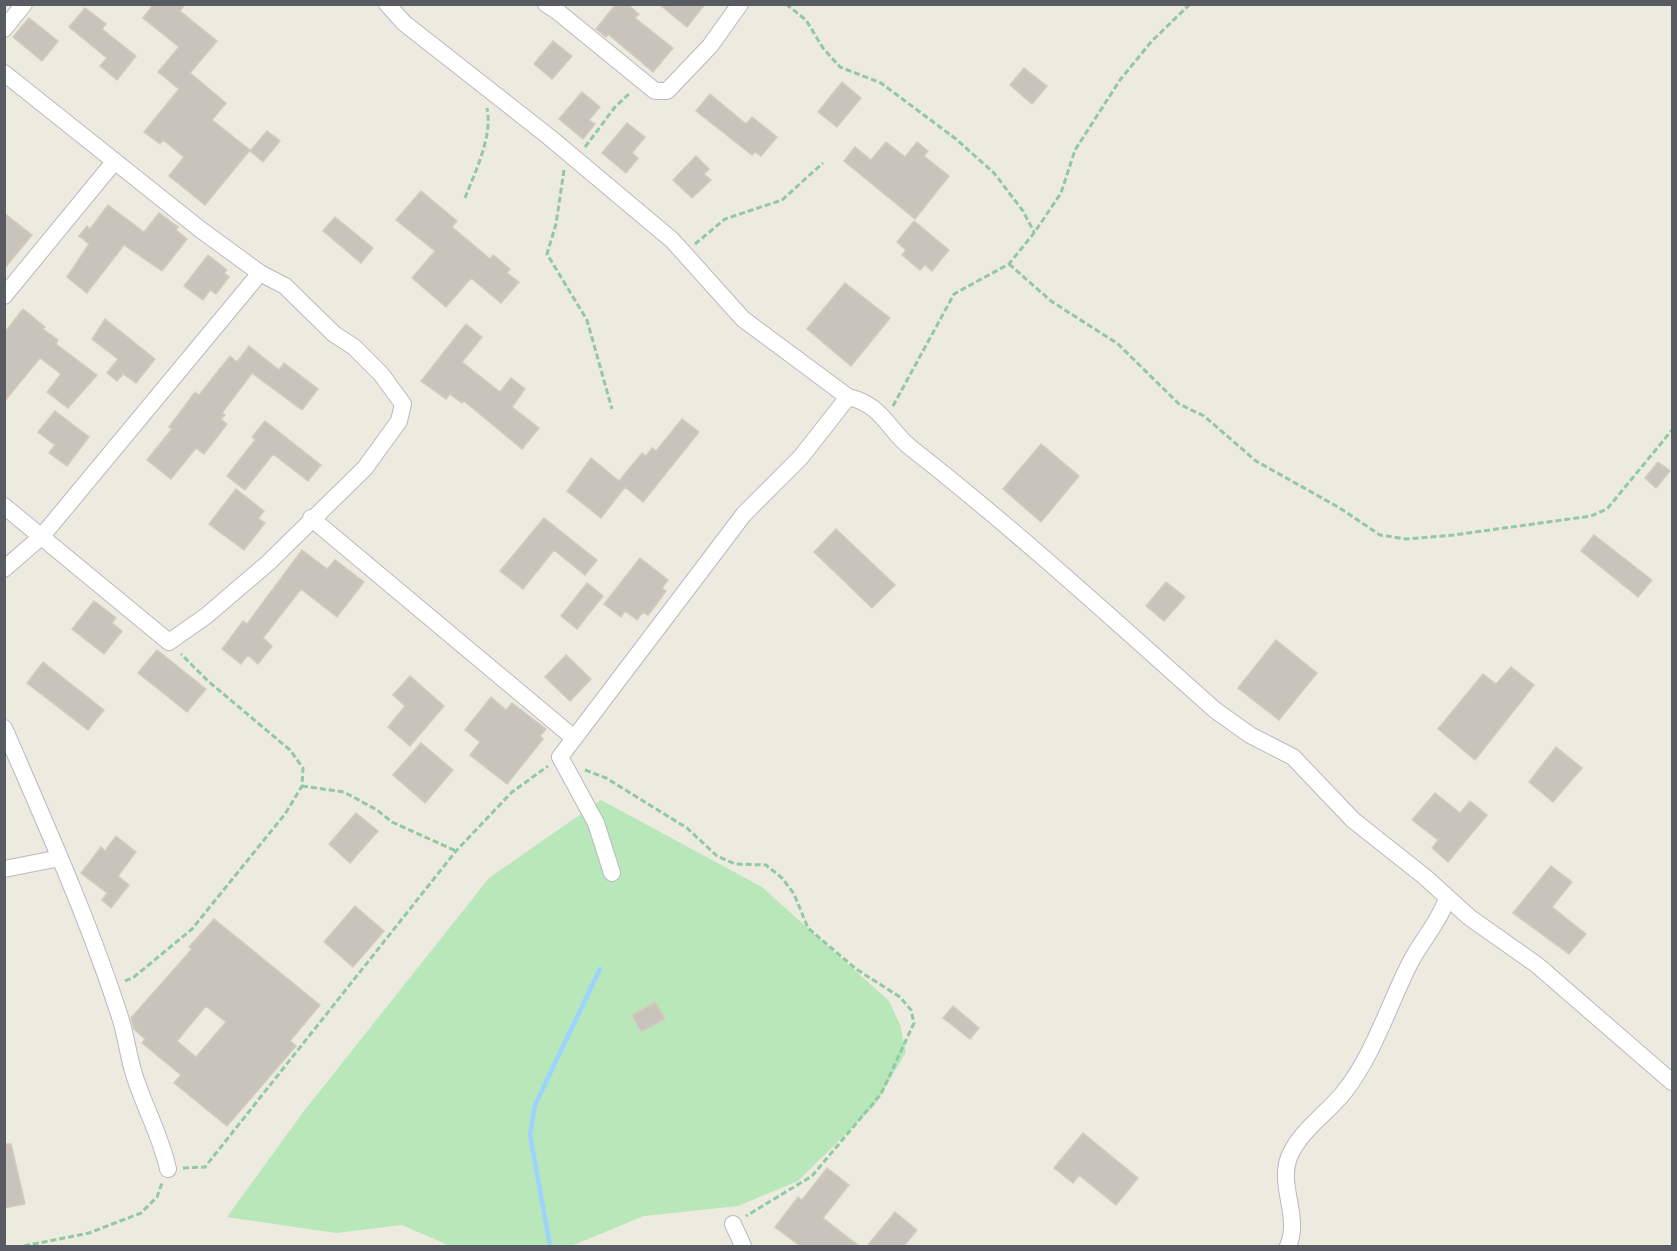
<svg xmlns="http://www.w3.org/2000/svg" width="1677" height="1251" font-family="'Titillium Web',sans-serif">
<rect width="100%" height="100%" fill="#edeadf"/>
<path fill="#b8e8b9" d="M601,800L762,887L889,1001L900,1025L906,1052L875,1105L798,1181L738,1206L644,1216L571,1246H450L402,1225L336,1233L227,1217L304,1111L489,878Z"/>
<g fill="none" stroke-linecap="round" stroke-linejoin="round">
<path stroke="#9dd3ff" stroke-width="4.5" d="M550,1246L530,1135L535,1105L600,969"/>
</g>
<path fill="#c8c4bc" stroke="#d2ccbd" stroke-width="1.5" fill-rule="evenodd" d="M154,4H185L180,11L217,41L190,73L226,103L212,120L250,150L205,205L169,176L184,157L163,140L160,144L144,132L179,89L158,72L179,47L143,18Z
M616,4H627L639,14L635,18L673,48L653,72L608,34L606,37L596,29Z
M659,4H705L687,27Z
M85,8L106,24L102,29L136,56L117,80L100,66L107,58L69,27Z
M29,18L58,41L42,61L13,37Z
M553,41L572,56L552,79L534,64Z
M1024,68L1047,86L1032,104L1010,85Z
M842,82L861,98L837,127L818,112Z
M582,92L600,107L589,120L595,124L583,139L559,119Z
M710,94L746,124L752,117L777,137L761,156L755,152L752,155L696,111Z
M627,123L645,137L632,153L638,158L626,173L602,153Z
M267,131L280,141L263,162L250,151Z
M886,142L905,157L917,142L928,151L924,156L949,176L915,219L844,161L855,147L871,160Z
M696,156L709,169L704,174L711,180L692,198L673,180Z
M421,191L457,221L452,227L490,259L493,255L510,269L507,273L519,282L501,303L471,278L446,307L412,278L435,251L396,220Z
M108,205L144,232L159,213L178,227L176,230L187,239L162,271L124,245L87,293L67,277L89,244L79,236L87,226L90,229Z
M4,213L32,235L4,269Z
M335,217L373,248L361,263L323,231Z
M914,221L949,250L932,271L925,265L920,270L902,255L906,250L897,242Z
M208,255L227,270L224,273L229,277L216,294L210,290L203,300L184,286Z
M845,283L890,318L851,366L807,329Z
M23,309L45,327L43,329L58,340L56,344L97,375L68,408L47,392L61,374L40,358L4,402V333Z
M105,319L155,359L136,383L123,374L117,381L107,373L118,359L92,339Z
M466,324L482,337L462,362L500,392L511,378L525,389L512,407L539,428L522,449L464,401L462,403L450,394L446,399L421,381Z
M249,346L279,370L284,363L318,389L302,410L252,373L222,413L225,415L221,419L227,424L204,454L196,448L171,479L147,460L172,429L169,427L195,392L199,395L230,356L237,362Z
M55,411L89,437L67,466L49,453L55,445L38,432Z
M682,419L699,432L643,502L625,487L601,518L567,491L591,458L619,481L642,453L646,456L652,448L656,451Z
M265,421L321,465L308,481L273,454L245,490L227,476L255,440L252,437Z
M1041,444L1079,476L1041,522L1003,489Z
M1658,462L1670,471L1656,488L1645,478Z
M236,489L264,511L258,518L265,523L244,550L209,524Z
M544,518L597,560L585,575L554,550L523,589L500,571Z
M836,529L895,585L872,608L814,552Z
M1594,535L1652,580L1638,597L1581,551Z
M302,550L327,569L335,560L364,582L337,617L301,589L263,638L272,646L258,664L248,655L241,664L222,649L243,621L247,624Z
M640,558L668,580L662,588L666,591L656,605L648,615L643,612L637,620L625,611L621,617L604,604Z
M1166,582L1185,597L1164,621L1146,606Z
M587,583L603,596L577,629L561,616Z
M94,601L116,618L112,623L122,631L104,654L72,629Z
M1276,640L1317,673L1279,720L1238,688Z
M157,650L206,689L187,712L138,673Z
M566,655L591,679L570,701L545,677Z
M43,662L104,710L88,730L27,683Z
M1511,667L1534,685L1475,760L1438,729L1483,674L1496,684Z
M410,676L444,706L410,746L388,727L405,706L393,695Z
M491,697L506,710L512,703L546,729L540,736L543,739L507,784L470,755L480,742L465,730Z
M421,743L453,770L425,803L393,775Z
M1556,747L1582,768L1553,802L1529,782Z
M1435,793L1460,813L1470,801L1487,815L1448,862L1432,848L1438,840L1412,820Z
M356,813L378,831L350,863L329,844Z
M116,836L136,852L118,876L129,885L111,908L102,900L107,893L81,873L101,847L105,851Z
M1551,866L1572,882L1552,907L1586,934L1569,954L1513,913Z
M355,906L384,931L353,967L324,942Z
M214,919L320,1005L290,1041L296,1046L227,1126L174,1083L181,1075L142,1043L145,1039L134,1029L131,1018L192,949L189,947ZM206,1006L226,1022L196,1057L177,1041Z
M655,1002L665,1019L641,1032L632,1015Z
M953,1006L979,1028L970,1039L943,1018Z
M1083,1133L1138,1178L1116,1205L1079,1175L1073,1183L1054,1168Z
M4,1144H11L25,1204L4,1208Z
M827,1168L849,1185L823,1218L859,1246H800L775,1227L798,1197L802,1200Z
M895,1212L917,1230L904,1246H867Z"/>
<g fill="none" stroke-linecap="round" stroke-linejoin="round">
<g stroke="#b7bac0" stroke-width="18">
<path id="street" d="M387,4L404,23L548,136L672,240L743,319L848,397C883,405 887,429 911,448C1016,530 1115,621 1215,710L1250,735L1293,757L1353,820L1425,877L1469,917L1537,965L1672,1082
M546,4L557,11L655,91H667L710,46L740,4
M4,29L24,4
M4,73L201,230L260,273L285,286L334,334L354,347L381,374L403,404L399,421L365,468L268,563L206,616L169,642L4,506
M4,296L114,162
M311,518L574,738
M4,569L42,536L260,273
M4,728C45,823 88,918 120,1017C126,1035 128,1055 134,1074C144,1107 161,1136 168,1169
M4,869L60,858
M612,873L596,823L560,757L744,514L801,457L848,397
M733,1224L743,1246
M1288,1246C1301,1218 1278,1186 1289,1157C1301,1129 1327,1114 1345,1091C1374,1053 1388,1007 1409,965C1420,942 1439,923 1447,898"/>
</g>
<path stroke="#91c9a2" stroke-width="3" stroke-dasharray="6 3" stroke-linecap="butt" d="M786,4L806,20L823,48L840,67L881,83L956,139L994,173L1023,211L1034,232
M585,147L615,107L631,92
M564,170L556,224L547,254L587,320L612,409
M465,198C475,172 493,136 487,108
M695,244L725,219L782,200L823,163
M1009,264L1051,301L1118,344L1179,404L1204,416L1256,461L1338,507L1380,535L1406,539L1454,535L1591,516L1607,509L1672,430
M893,406L954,294L1009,264L1034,233L1061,193L1075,150L1120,80L1151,42L1190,4
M585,770L606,778L687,828L717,856L735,864L766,865L782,878L794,894L808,928L856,969L900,997L911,1010L914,1023L881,1094L812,1176L746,1216
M302,786L344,792L377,810L392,822L456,851
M125,981L134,977L192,929L285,814L302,786L303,768L290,750L208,681L181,654
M183,1168L205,1167L456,851L512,792L548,766
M24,1246L89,1233L141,1213L157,1197L162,1183"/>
<use href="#street" stroke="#fff" stroke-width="16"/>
</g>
<rect width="1677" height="1251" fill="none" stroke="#585c62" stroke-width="12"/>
</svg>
